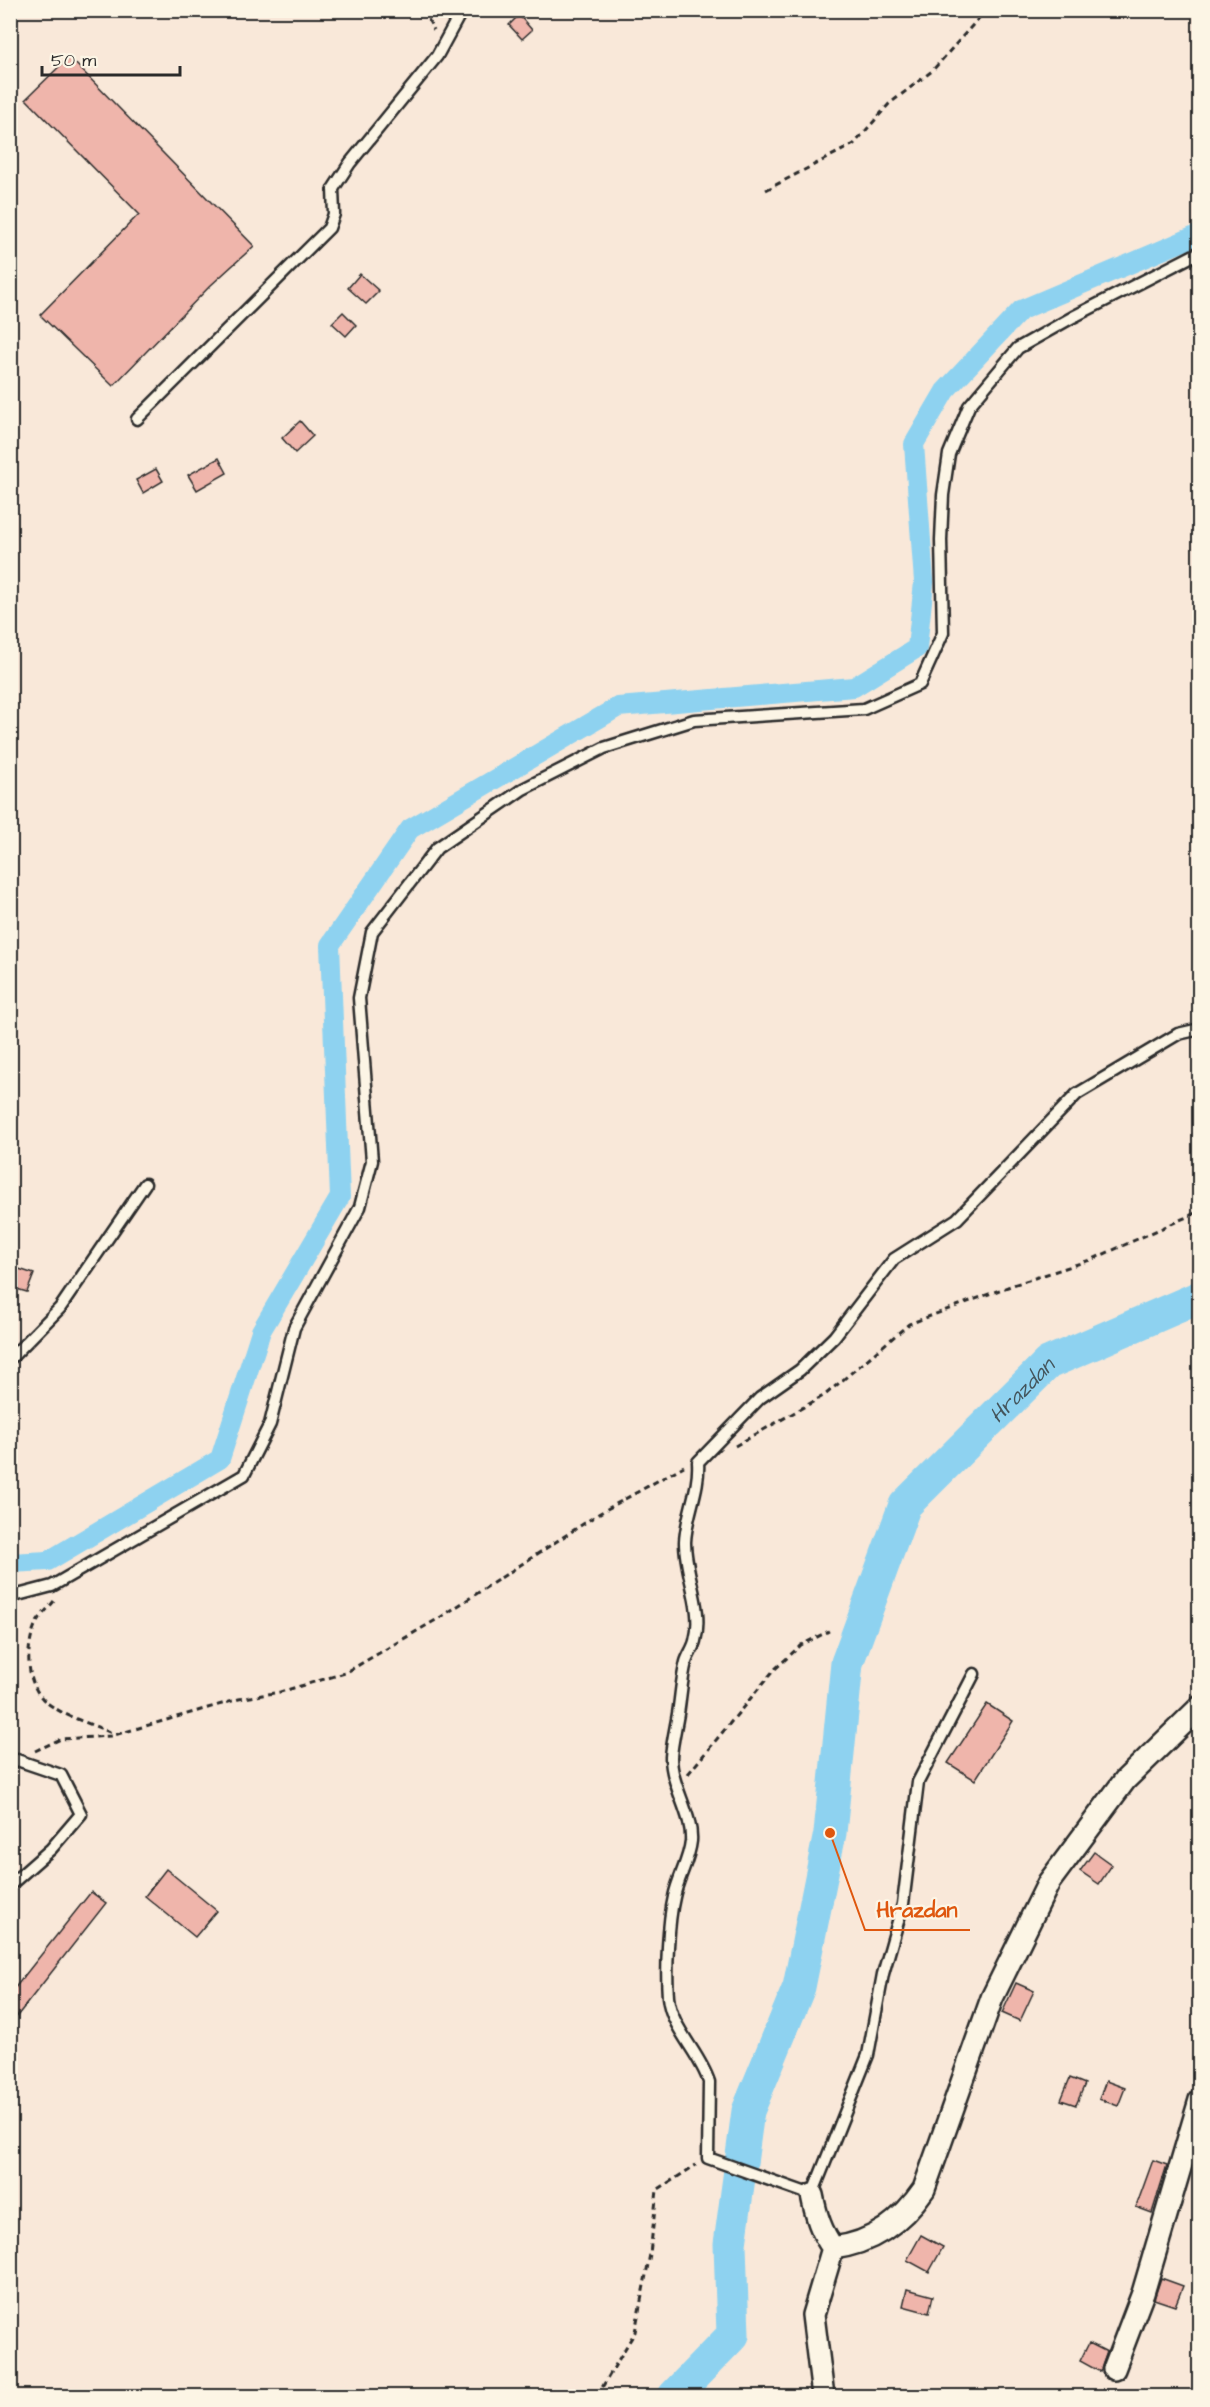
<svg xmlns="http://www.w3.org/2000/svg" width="1210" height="2407" font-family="'Architects Daughter',sans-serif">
<rect width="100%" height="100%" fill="#f9e8d9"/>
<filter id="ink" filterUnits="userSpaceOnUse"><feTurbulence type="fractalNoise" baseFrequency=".0167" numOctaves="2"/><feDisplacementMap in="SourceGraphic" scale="12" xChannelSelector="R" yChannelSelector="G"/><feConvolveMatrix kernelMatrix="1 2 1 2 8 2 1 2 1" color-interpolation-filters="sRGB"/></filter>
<g filter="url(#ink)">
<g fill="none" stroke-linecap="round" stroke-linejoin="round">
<path stroke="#8ed2f0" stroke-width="20" d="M10,1563L48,1561L220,1459L261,1331L340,1197L330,945L410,829L618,707L854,687L917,648L924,582L914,444L945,391L1021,310L1200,234"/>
<path stroke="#8ed2f0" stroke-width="33" id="s1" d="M674,2396L733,2335L730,2244L748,2111L799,1987L830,1833L847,1663L905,1505L1048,1363L1200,1297"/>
</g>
<path fill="#efb5ab" stroke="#2b2b2b" stroke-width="1.5" d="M519,15L532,30L522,39L509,25Z
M69,57L254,246L210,286L113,386L40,315L139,214L26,99Z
M360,274L379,291L366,304L348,288Z
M343,312L356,325L346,336L332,323Z
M300,421L313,436L295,453L282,438Z
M219,458L227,473L197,490L188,475Z
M156,469L163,481L143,493L136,480Z
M16,1268L34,1274L27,1292L10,1287Z
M987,1704L1013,1721L975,1780L948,1763Z
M1094,1852L1112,1865L1099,1884L1080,1871Z
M166,1869L217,1911L195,1937L145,1896Z
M91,1892L106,1903L10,2025V1994Z
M1016,1983L1034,1991L1020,2021L1002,2013Z
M1070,2078L1085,2084L1076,2105L1061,2100Z
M1106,2081L1125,2088L1118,2106L1099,2099Z
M1153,2160L1167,2165L1152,2213L1136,2207Z
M921,2235L943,2247L929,2272L907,2260Z
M1161,2278L1183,2286L1175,2306L1154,2299Z
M907,2289L933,2296L929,2313L903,2306Z
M1089,2343L1107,2352L1100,2372L1080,2361Z"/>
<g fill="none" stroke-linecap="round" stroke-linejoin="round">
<g stroke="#2b2b2b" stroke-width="15">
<path id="service" d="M137,419L329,228L334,214L333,189L350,163L437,56L462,10
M10,1359L60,1308L145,1184
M10,1597L52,1586L244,1475L270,1424L294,1328L360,1207L372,1161L359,998L372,932L437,848L523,789L604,748L694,720L864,709L920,684L943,633L941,540L943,495L949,454L969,406L1018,348L1073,317L1200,252
M974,1674L918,1782L903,1904L883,1974L868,2055L812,2195L708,2158L709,2082C700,2053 671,2028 668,1997C666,1971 668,1922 674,1897C678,1877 689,1861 691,1841C693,1815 671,1786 671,1757C672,1741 677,1723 679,1707C681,1693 682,1677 686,1662C688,1655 693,1649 695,1641C704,1609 685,1575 685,1542C686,1515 700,1489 698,1462L760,1398L800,1370L834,1337L894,1259L957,1219L1077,1094L1178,1034L1200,1029
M10,1761L17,1760L61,1775L81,1814L51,1849L10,1885"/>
</g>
<g stroke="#2b2b2b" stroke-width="26">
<path id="minor" d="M812,2195C816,2215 821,2232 833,2248C874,2243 902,2221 924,2189L992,1998L1049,1882L1125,1780L1200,1707
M1114,2369L1143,2293L1200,2100
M823,2396L813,2315L833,2248"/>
</g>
<path stroke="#2b2b2b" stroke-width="3" stroke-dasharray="6 4.5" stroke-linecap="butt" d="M423,10L434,30
M766,190L854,144L889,104L932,71L986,10
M735,1446L825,1395L909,1324L1013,1285L1093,1259L1200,1211
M54,1601C48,1609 38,1618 34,1628C25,1652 26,1689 50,1705C70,1719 93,1724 114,1734
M35,1751L61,1739L111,1736L239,1699L280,1692L345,1673L441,1617L600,1513L684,1466
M688,1774L774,1670L801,1645L829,1631
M597,2396L635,2332L650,2254L657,2190L696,2165"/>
<use href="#service" stroke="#fcf5e5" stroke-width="10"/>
<use href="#minor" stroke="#fcf5e5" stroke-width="21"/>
</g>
</g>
<g text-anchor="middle" stroke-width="4.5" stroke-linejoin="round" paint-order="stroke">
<g font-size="22" font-style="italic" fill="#44555c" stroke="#fcf5e5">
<text dy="8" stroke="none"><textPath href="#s1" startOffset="1104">Hrazdan</textPath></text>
</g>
</g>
<path fill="none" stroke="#df570e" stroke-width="2" d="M830 1833L865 1930H970"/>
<circle fill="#df570e" stroke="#fcf5e5" stroke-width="2" cx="830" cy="1833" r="6"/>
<g font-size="22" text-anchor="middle" font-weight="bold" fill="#df570e" stroke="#fcf5e5" stroke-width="4.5" stroke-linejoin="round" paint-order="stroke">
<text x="917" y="1917">Hrazdan</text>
</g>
<rect width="1210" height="2407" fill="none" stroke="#fcf5e5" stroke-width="36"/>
<rect x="18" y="18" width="1174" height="2371" fill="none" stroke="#2b2b2b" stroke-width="2" filter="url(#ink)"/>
<path d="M42 66v9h138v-9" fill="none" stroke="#2b2b2b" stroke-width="3"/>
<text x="51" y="66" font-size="18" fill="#2b2b2b" stroke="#fcf5e5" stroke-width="4.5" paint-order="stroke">50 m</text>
</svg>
